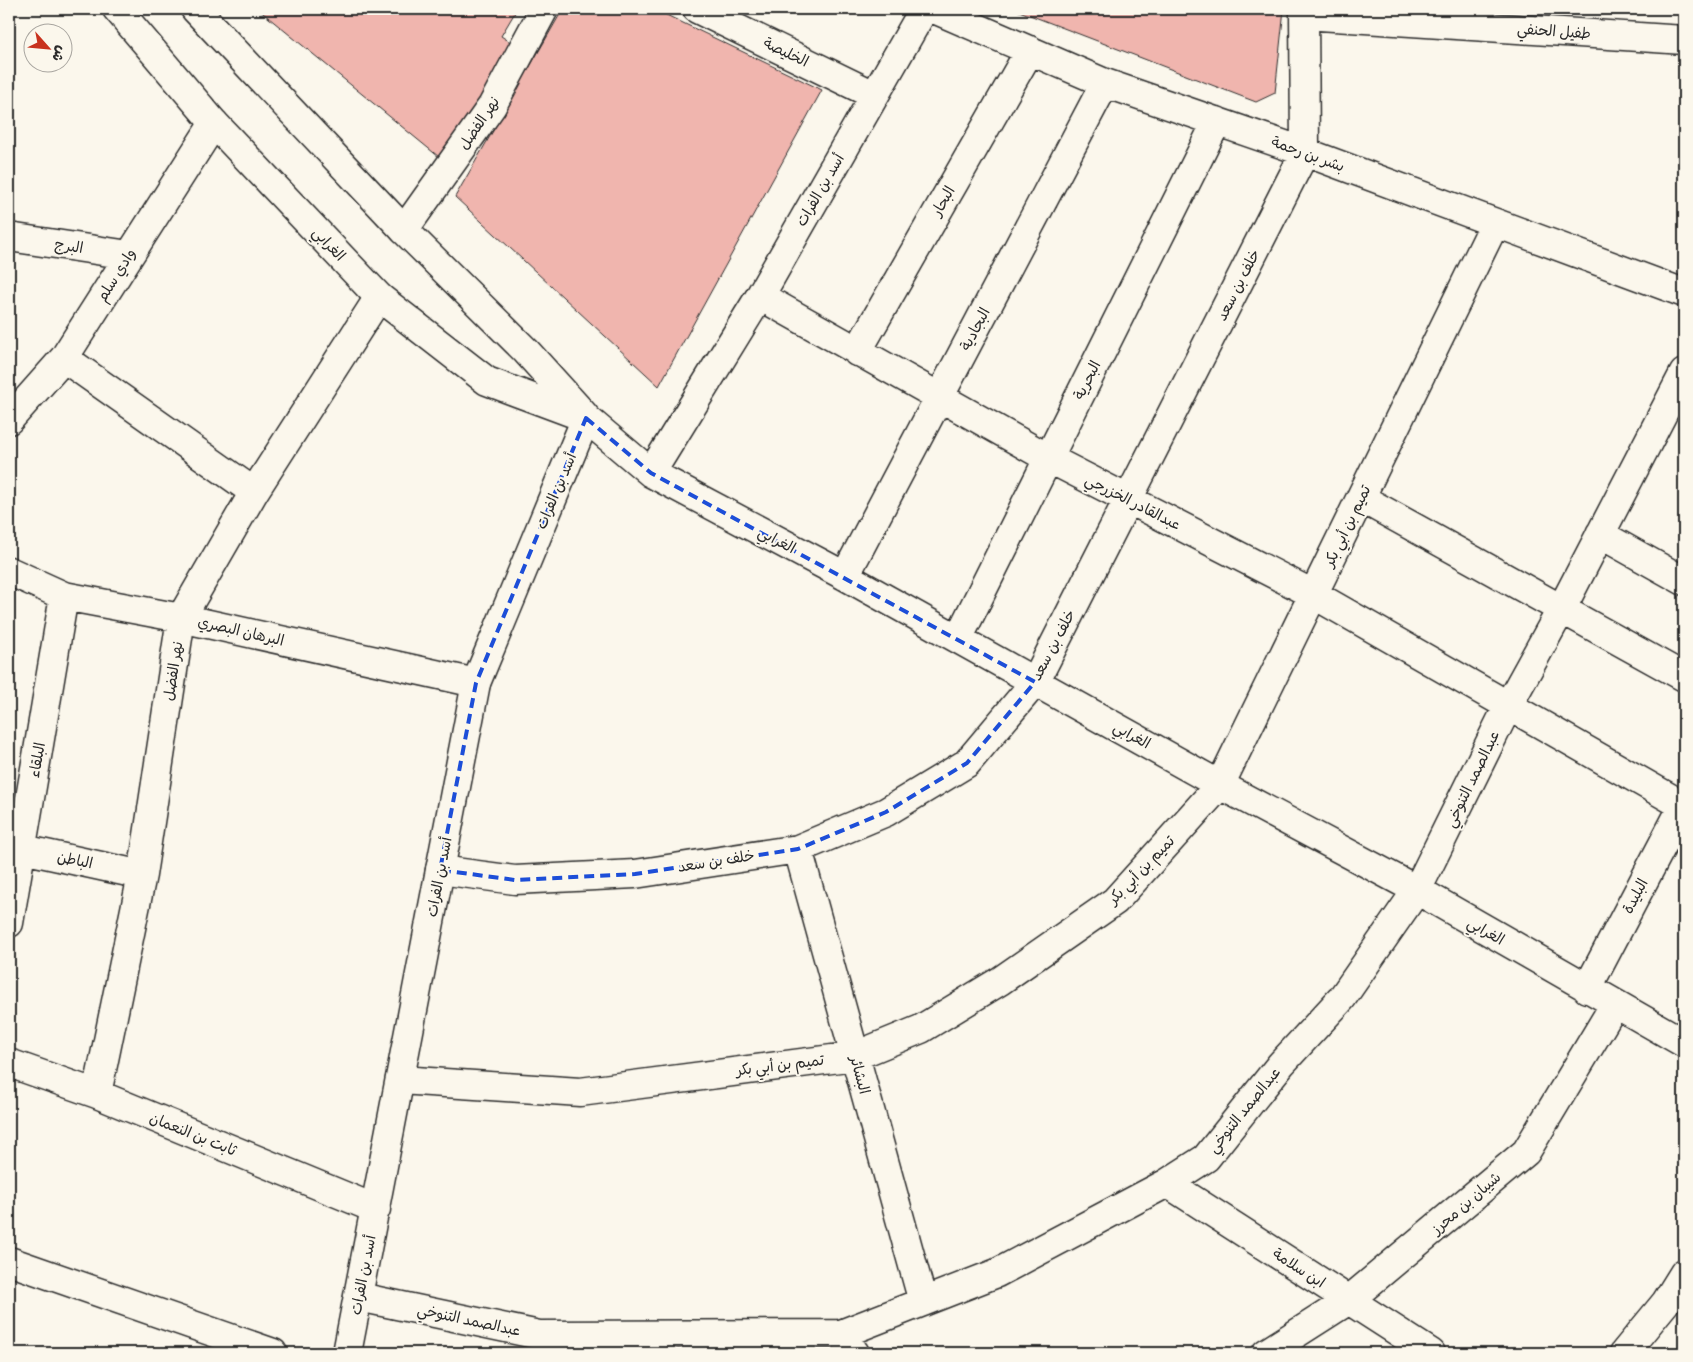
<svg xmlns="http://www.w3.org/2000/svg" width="1693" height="1362" font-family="'Patrick Hand','Playpen Sans Arabic',sans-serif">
<rect width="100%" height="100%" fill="#fbf7ec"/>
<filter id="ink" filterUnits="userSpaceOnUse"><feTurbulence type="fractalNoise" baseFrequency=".02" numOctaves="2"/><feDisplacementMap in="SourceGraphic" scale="10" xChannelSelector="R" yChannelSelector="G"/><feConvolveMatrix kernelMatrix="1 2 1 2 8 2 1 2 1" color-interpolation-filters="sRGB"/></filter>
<g filter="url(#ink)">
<path fill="#f0b5ae" stroke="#2b2b2b" d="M258,9H517L501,36L518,47L450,166Z
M563,9H654L822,90L659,386L455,197Z
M1014,9H1284L1275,93L1256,102Z"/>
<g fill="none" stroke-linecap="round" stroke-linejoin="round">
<g stroke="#2b2b2b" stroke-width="31">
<path id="street" d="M697,9L874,95
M934,9L1105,83L1305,152L1684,293
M1304,15L1684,40
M404,230L492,106L544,9
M9,237L129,255
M760,296L1048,458L1313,594L1684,806
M857,352L1030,50
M64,358L254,492
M586,418L651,473L845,576L1220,785L1417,890L1684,1043
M9,420L64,358L214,123
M651,473L760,296L924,9
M1361,498L1684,677
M1600,534L1684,581
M9,571L64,596L181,618L476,683
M845,576L1105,83
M958,639L1217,121
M9,846L142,875
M798,849L923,1302
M440,870L515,880L635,874L798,849L886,812L967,763L1035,682L1305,152L1304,9
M9,923L64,596
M1587,989L1684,804
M9,1063L97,1094L376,1209
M400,1080L580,1092L855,1056L921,1029L1000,981L1115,901L1220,785L1495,223
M97,1094L142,875L181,618L254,492L379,297
M1167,1183L1431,1353
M9,1261L273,1353
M359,1297L539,1335L841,1334L997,1273L1167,1183L1206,1158L1281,1064L1342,998L1417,890L1509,704L1562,608L1684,373
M841,1334L855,1353
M1266,1353L1349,1300L1526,1152L1615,1004
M1624,1353L1666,1302L1684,1273"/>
</g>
<g stroke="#2b2b2b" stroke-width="31">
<path id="secondary" d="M117,9L214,123L379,297L487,381L586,418
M195,9L404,230L526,351L584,415
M347,1353L476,683L586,418"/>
</g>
<use href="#street" stroke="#fbf7ec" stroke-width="28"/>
<use href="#secondary" stroke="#fbf7ec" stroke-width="28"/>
</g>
</g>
<path fill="none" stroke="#1d4ed8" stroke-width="4" stroke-dasharray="10 6" stroke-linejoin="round" d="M586,418L651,473L1035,682L967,763L886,812L798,849L635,874L515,880L440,870L476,683Z"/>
<g text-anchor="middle" stroke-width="4" stroke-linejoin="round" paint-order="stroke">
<g font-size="15" fill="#2b2b2b" stroke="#fbf7ec">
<text transform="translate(1554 31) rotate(4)" y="5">طفيل الحنفي</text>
<text transform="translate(786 52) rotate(26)" y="5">الخليصة</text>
<text transform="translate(479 123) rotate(-56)" y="5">نهر الفضل</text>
<text transform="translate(1308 154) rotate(20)" y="5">بشر بن رحمة</text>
<text transform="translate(820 190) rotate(-60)" y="5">أسد بن الفرات</text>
<text transform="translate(943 201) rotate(-60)" y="5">البحار</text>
<text transform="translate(329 244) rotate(47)" y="5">الغرابي</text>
<text transform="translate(69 246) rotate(9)" y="5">البرج</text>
<text transform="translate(116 275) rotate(-58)" y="5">وادي سلم</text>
<text transform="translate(1238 285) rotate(-63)" y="5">خلف بن سعد</text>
<text transform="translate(975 329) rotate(-62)" y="5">البجادية</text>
<text transform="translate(1087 380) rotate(-63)" y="5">البحرية</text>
<text transform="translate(556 491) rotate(-67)" y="5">أسد بن الفرات</text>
<text transform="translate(1133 502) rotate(27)" y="5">عبدالقادر الخزرجي</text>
<text transform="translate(1347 526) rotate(-64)" y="5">تميم بن أبي بكر</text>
<text transform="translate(777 540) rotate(28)" y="5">الغرابي</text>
<text transform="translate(241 631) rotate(13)" y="5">البرهان البصري</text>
<text transform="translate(1053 645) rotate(-62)" y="5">خلف بن سعد</text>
<text transform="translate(173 671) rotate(-81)" y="5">نهر الفضل</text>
<text transform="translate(1132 735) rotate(29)" y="5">الغرابي</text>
<text transform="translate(37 760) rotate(-80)" y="5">البلقاء</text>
<text transform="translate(1472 779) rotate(-64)" y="5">عبدالصمد التنوخي</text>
<text transform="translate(75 860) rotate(12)" y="5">الباطن</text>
<text transform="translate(716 861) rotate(-9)" y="5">خلف بن سعد</text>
<text transform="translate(1141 870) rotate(-46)" y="5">تميم بن أبي بكر</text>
<text transform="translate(439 877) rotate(-79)" y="5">أسد بن الفرات</text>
<text transform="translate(1635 896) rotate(-62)" y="5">البليدة</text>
<text transform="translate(1486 931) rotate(30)" y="5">الغرابي</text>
<text transform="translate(780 1065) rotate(-7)" y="5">تميم بن أبي بكر</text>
<text transform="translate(860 1075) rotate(75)" y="5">البشائر</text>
<text transform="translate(1244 1110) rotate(-51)" y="5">عبدالصمد التنوخي</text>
<text transform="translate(193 1134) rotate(22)" y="5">ثابت بن النعمان</text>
<text transform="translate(1466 1203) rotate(-41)" y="5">شيبان بن محرز</text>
<text transform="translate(1299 1268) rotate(33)" y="5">ابن سلامة</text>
<text transform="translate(363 1275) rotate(-79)" y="5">أسد بن الفرات</text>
<text transform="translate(469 1320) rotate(12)" y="5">عبدالصمد التنوخي</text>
</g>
</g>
<rect width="1693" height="1362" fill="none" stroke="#fbf7ec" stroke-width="30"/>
<rect x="15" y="15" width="1663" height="1332" fill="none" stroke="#2b2b2b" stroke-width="2" filter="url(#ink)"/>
<g transform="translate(48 48) rotate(117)"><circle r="24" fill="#fbf7ec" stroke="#a8a59f"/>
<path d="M0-4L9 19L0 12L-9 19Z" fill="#c8321e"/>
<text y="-8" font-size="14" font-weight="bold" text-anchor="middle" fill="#2b2b2b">ش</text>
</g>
</svg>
